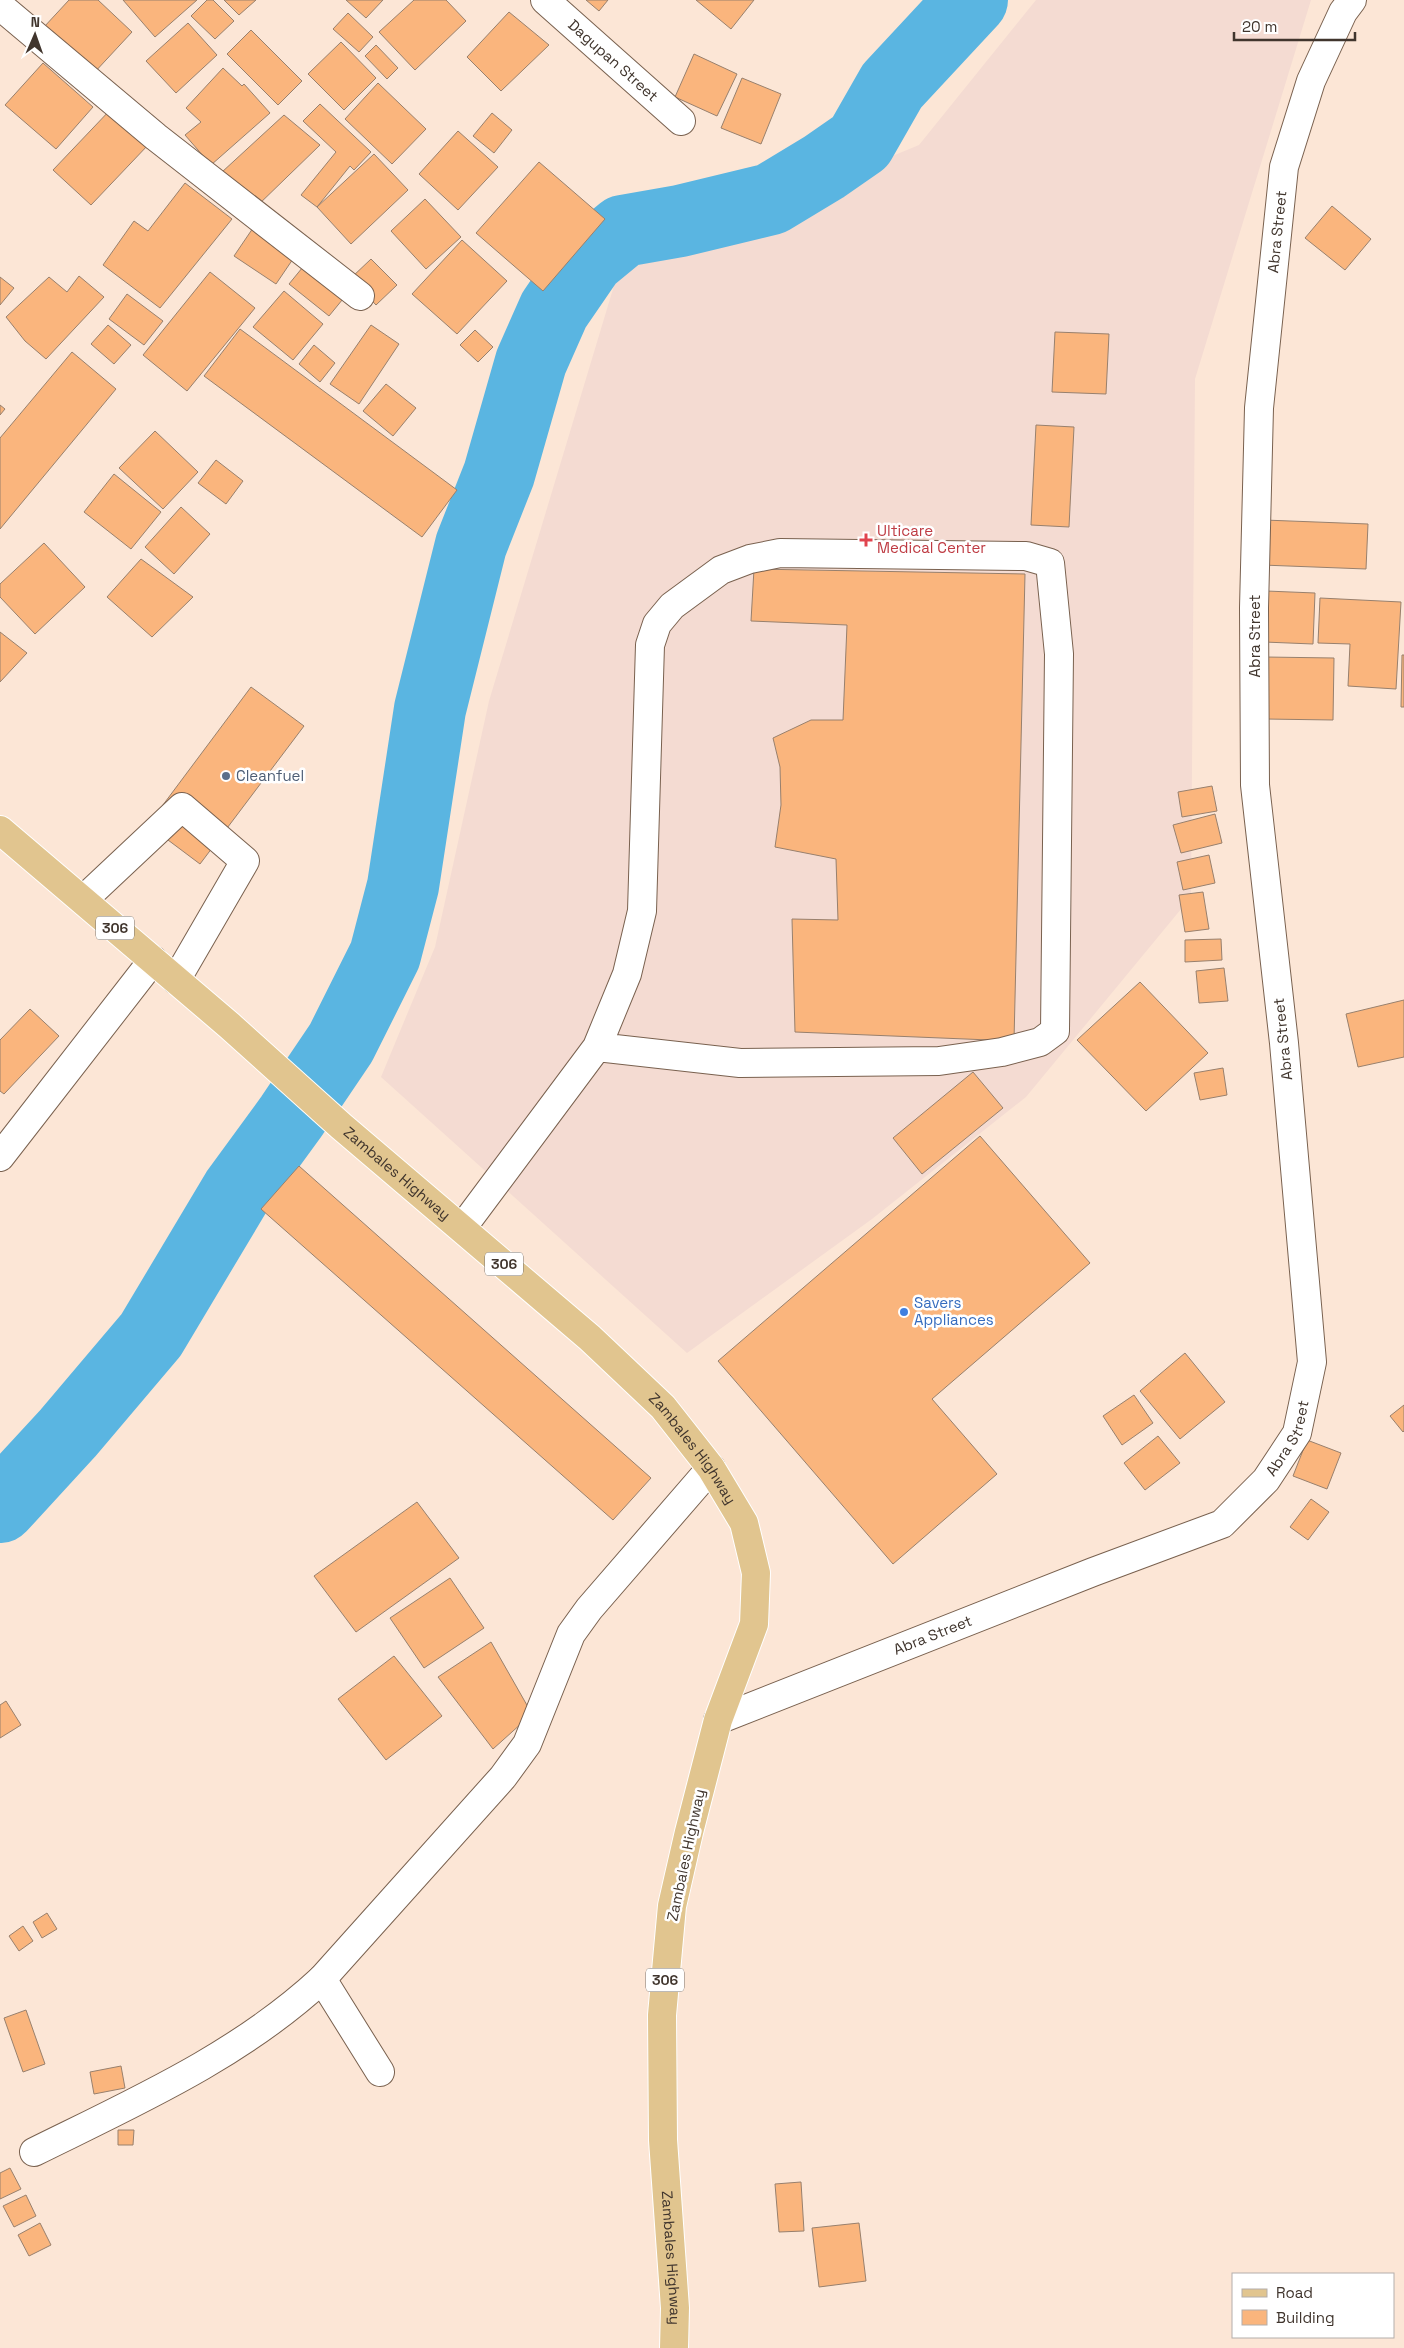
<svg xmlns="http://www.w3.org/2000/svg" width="1404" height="2348" font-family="'Space Grotesk',sans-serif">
<rect width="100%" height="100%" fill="#fce6d6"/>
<path fill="#f4dbd2" d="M1036,0H1311L1195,379L1191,897L1026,1097L872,1219L687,1353L381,1077L435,947L489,701L619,269L919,145Z"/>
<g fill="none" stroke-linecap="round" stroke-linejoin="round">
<path stroke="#5ab5e1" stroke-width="72" d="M0,1507L68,1433L151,1335L237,1191L291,1117L341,1043L385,955L403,886L430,709L471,545L499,474L531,362L554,310L589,259L623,231L680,221L771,199L824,167L860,142L892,86L972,0"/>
</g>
<path fill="#fab57d" stroke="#98806d" d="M69,0H98L132,32L93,74L44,27Z
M123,0H197L155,37Z
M207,0H213L234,21L215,39L191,16Z
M224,0H256L239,15Z
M346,0H383L366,18Z
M414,0H446L466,21L415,70L379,32Z
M586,0H608L599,11Z
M696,0H754L731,29Z
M509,12L549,45L501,91L467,57Z
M348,13L373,37L359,52L333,29Z
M188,23L217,55L176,93L146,61Z
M251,30L302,81L278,105L227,54Z
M341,42L376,78L344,110L308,74Z
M376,45L398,68L387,79L365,56Z
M694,54L737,74L717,116L675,97Z
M43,63L93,107L56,149L5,105Z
M223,68L242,86L244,84L270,113L211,165L185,135L201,122L186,108Z
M742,78L781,94L761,144L721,128Z
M378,83L426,129L392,164L345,119Z
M320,104L371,152L354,170L350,166L317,207L301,195L336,152L303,121Z
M112,108L149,144L91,205L53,170Z
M492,113L512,130L494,153L473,136Z
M284,115L320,145L255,208L222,172Z
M458,131L498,167L458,210L419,174Z
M374,154L408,190L351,244L317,207Z
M539,162L605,219L543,291L476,233Z
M185,183L232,219L160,308L103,265L134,221L148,231Z
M425,199L461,237L426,269L391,231Z
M1332,206L1371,239L1345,270L1305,238Z
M253,228L295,256L276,284L234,256Z
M462,240L507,281L457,334L412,294Z
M371,259L397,285L376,305L351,278Z
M307,262L347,294L329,316L289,284Z
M210,272L255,308L187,391L143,355Z
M79,276L104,297L46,359L25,341L6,317L49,277L67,292Z
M0,277L14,288L0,305Z
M284,291L323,324L293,360L253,327Z
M127,294L163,321L144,345L109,319Z
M108,325L131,345L114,364L91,344Z
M371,325L399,344L359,404L330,384Z
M240,329L457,490L422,537L204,376Z
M475,330L493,347L478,362L460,345Z
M1055,332L1109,334L1106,394L1052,392Z
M314,345L335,363L320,382L299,364Z
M72,352L116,389L0,529V438Z
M386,384L416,408L393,436L363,411Z
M0,405L5,409L0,415Z
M1036,425L1074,427L1069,527L1031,525Z
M155,431L198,472L163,509L119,468Z
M216,460L243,481L226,504L198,483Z
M114,474L161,512L131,549L84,512Z
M181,507L210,534L174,574L145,547Z
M1264,520L1368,524L1366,569L1262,565Z
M44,543L85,587L35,634L0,597V584Z
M141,559L193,597L152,637L107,597Z
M754,569L1025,574L1014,1041L795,1032L792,919L838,920L836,859L775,847L781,805L780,767L773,738L811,720H843L847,625L751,621Z
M1266,591L1315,593L1313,644L1264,642Z
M1320,598L1401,602L1396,689L1348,686L1350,644L1318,643Z
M0,632L27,653L0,682Z
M1402,655H1404V707H1401Z
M1265,657L1334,658L1333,720L1264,719Z
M251,687L304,726L200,864L148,825Z
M1212,786L1217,811L1182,817L1178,792Z
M1215,814L1222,843L1181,853L1173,825Z
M1209,855L1215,883L1183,890L1177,862Z
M1203,892L1209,929L1185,932L1179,895Z
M1221,939L1222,960L1185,962V940Z
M1224,968L1228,1001L1199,1003L1196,971Z
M1140,982L1208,1053L1146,1111L1077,1040Z
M1404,1000V1057L1358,1067L1346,1014Z
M30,1009L59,1036L4,1094L0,1091V1040Z
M1223,1068L1227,1095L1200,1100L1194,1073Z
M973,1072L1003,1108L922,1174L893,1138Z
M980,1136L1090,1263L932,1399L997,1474L893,1564L718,1361Z
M299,1166L651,1478L613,1520L261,1209Z
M1185,1353L1225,1402L1180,1439L1140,1391Z
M1134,1395L1153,1423L1122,1445L1103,1416Z
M1404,1405V1431L1403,1432L1390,1416Z
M1158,1436L1180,1463L1145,1490L1124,1463Z
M1307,1440L1341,1453L1327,1489L1293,1476Z
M1311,1499L1329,1512L1308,1540L1290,1527Z
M417,1502L459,1558L356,1632L314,1576Z
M450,1578L484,1628L424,1668L390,1618Z
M491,1642L532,1714L493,1749L438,1677Z
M394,1656L442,1716L386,1760L338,1699Z
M6,1701L21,1725L0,1738V1705Z
M47,1913L57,1929L42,1938L33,1922Z
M23,1926L33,1941L19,1951L9,1936Z
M26,2010L45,2064L23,2072L4,2018Z
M121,2066L125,2088L94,2094L90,2072Z
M118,2130H134L133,2145H118Z
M10,2168L21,2189L0,2199V2173Z
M801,2182L804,2231L779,2232L775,2184Z
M26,2195L36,2216L14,2227L3,2206Z
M40,2223L51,2245L29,2256L18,2235Z
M859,2223L866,2281L819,2287L812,2228Z"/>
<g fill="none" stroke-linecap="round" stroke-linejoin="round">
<g stroke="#79614f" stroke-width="30">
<g id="minor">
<path id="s1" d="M545,0L681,121"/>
<path d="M0,6L156,137L360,296"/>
<path d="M83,900L182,807L245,861L176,980"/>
<path d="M0,1157L153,960"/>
<path d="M462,1228L597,1047L627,974L642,911L650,645L657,624L672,606L721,570L750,559L780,553L1026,556L1050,563L1059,654L1055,1031L1040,1042L1002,1052L939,1061L740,1063L597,1047"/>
<path id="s2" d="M718,1720L1093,1572L1222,1524L1266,1480L1297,1433L1312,1362L1284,1043L1255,785L1254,608L1259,408L1284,167L1311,81L1343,12L1352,0"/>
<path d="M322,1979L380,2072"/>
<path d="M34,2152C135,2102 239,2056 322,1979L503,1777L527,1744L571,1634L589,1609L711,1468"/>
</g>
</g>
<g stroke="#fff" stroke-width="30">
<g id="major">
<path id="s3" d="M0,830L230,1026L341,1126L590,1338L663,1407L711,1468L744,1523L756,1573L754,1624L718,1720L689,1832L672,1906L662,2015L663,2140L675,2308L674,2348"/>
</g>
</g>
<use href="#minor" stroke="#fff" stroke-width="28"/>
<use href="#major" stroke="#e1c58f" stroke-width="28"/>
</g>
<path fill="#e0444e" stroke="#fff" stroke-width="2" d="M863.5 532.5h5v5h5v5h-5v5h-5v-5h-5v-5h5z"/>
<circle fill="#5c6f8a" stroke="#fff" stroke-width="2" cx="226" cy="776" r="5"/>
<circle fill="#3f7fe0" stroke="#fff" stroke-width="2" cx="904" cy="1312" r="5"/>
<g text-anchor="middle" stroke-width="5" stroke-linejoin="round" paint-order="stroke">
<g fill="#fff" stroke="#79726c" stroke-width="1">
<rect x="96" y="916.5" width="38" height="23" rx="4"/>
<rect x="485" y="1252.5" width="38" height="23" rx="4"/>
<rect x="646" y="1968.5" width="38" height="23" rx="4"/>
</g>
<g font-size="14" font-weight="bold" fill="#40352d">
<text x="115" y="933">306</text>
<text x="504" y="1269">306</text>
<text x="665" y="1985">306</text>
</g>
<g font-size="15" fill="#40352d" stroke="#fff">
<text dy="5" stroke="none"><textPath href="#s1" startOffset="91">Dagupan Street</textPath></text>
<text dy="5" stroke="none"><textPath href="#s2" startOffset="1866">Abra Street</textPath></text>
<text transform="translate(1255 636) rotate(-90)" y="5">Abra Street</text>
<text transform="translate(1283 1039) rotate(-96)" y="5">Abra Street</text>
<text dy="5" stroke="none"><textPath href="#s3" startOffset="525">Zambales Highway</textPath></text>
<text dy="5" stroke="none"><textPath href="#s2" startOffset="651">Abra Street</textPath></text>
<text dy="5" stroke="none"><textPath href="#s3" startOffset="930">Zambales Highway</textPath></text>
<text dy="5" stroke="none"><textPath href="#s2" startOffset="231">Abra Street</textPath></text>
<text transform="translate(686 1855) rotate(-78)" y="5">Zambales Highway</text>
<text dy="5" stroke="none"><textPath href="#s3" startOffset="1770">Zambales Highway</textPath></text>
</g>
<g font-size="15" fill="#be3a42" stroke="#fff" text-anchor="start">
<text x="877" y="536">Ulticare<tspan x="877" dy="17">Medical Center</tspan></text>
</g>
<g font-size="15" fill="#4e5e75" stroke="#fff" text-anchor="start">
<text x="236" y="781">Cleanfuel</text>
</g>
<g font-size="15" fill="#366cbe" stroke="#fff" text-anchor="start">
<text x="914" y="1308">Savers<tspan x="914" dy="17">Appliances</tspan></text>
</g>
</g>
<rect x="1232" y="2273" width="162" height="65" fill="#ffffff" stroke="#b3aeab"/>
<rect x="1242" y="2289" width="25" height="8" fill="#e1c58f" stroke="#b3aeab"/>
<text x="1276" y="2298" font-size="15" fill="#40352d">Road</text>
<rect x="1242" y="2310" width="25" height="15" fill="#fab57d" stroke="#b3aeab"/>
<text x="1276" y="2323" font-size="15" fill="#40352d">Building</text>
<g transform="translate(35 35) rotate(2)" stroke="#ffffff" stroke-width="4" paint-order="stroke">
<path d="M0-4L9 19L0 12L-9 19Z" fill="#40352d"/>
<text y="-8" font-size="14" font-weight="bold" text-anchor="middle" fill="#40352d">N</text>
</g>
<path d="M1234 32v8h121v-8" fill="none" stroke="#40352d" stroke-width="2.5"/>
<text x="1242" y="32" font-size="15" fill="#40352d" stroke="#ffffff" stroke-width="4" paint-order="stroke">20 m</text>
</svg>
